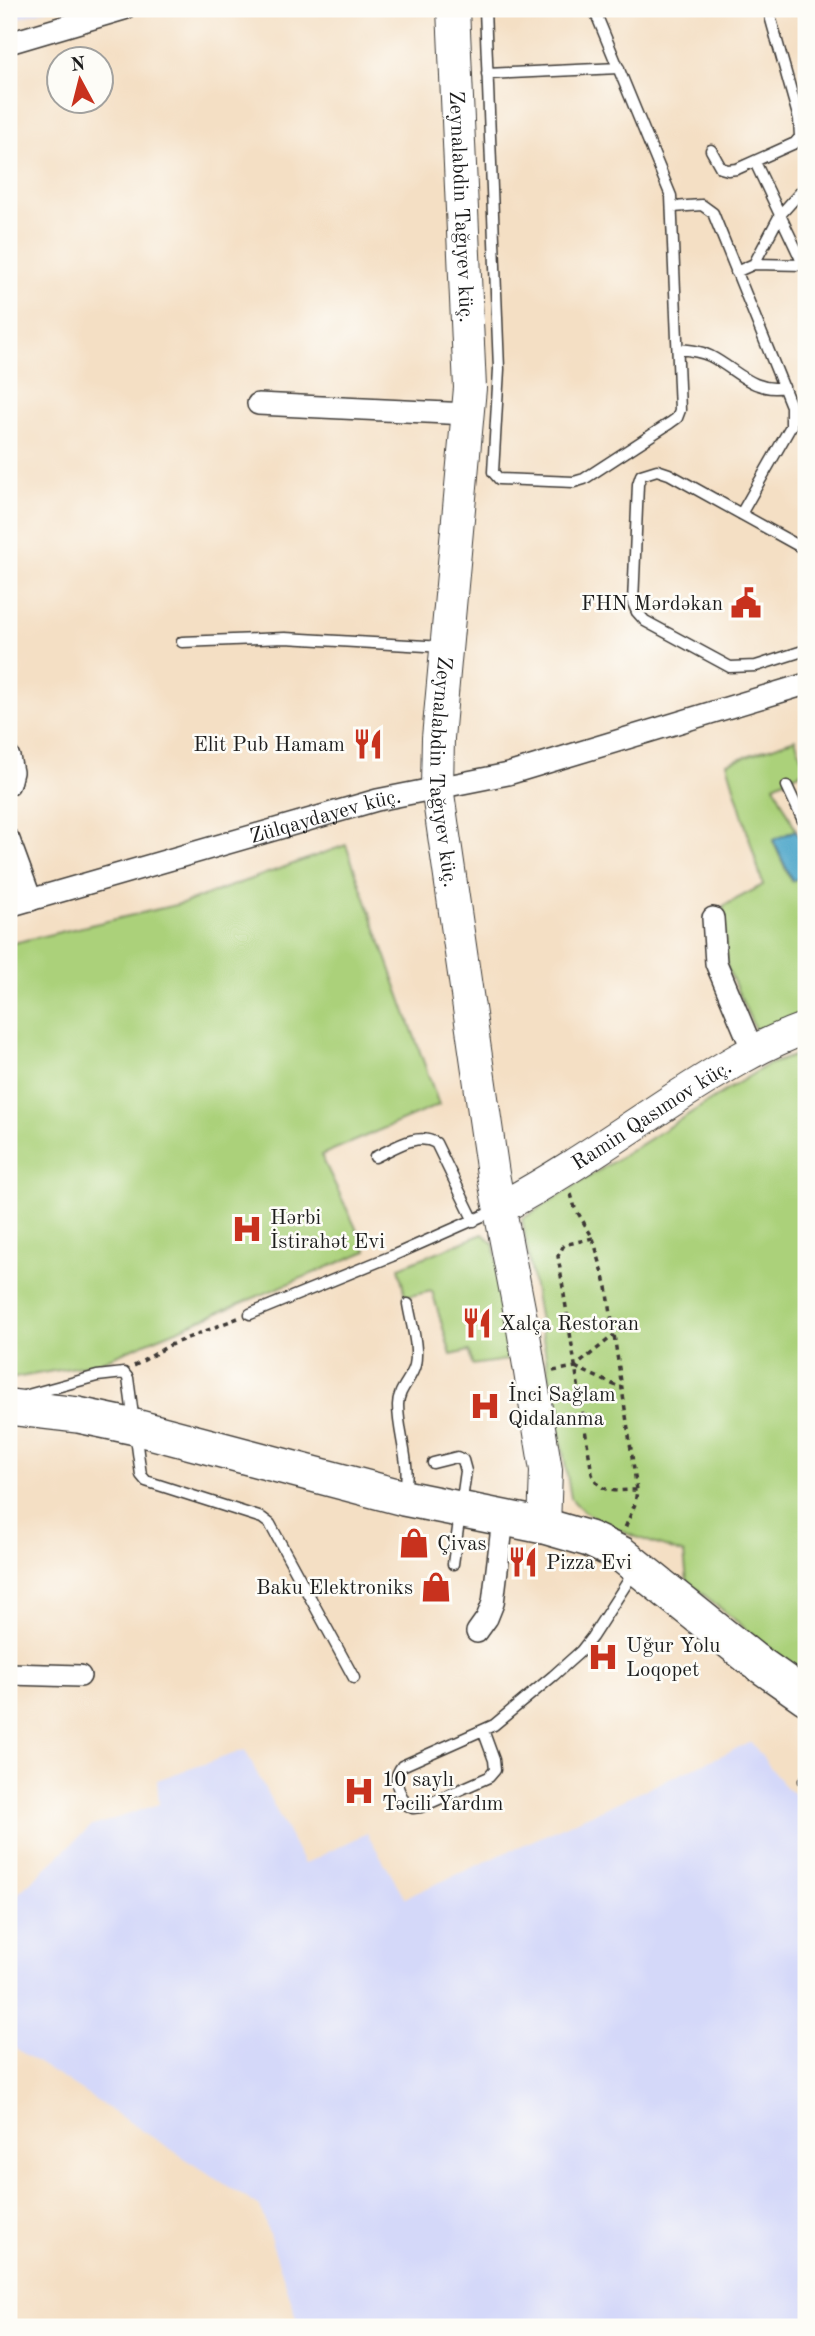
<svg xmlns="http://www.w3.org/2000/svg" width="815" height="2336" font-family="'Old Standard TT',serif">
<rect width="100%" height="100%" fill="#fdfcf7"/>
<filter id="ink" filterUnits="userSpaceOnUse"><feTurbulence type="fractalNoise" baseFrequency=".0143" numOctaves="2"/><feDisplacementMap in="SourceGraphic" scale="14" xChannelSelector="R" yChannelSelector="G"/><feConvolveMatrix kernelMatrix="1 2 1 2 8 2 1 2 1" color-interpolation-filters="sRGB"/></filter>
<filter id="wash" filterUnits="userSpaceOnUse"><feTurbulence type="fractalNoise" baseFrequency=".00686" numOctaves="4" result="noise"/><feDisplacementMap in="SourceGraphic" scale="28" xChannelSelector="R" yChannelSelector="G"/><feGaussianBlur stdDeviation="1.57" result="paint"/><feColorMatrix in="noise" values="0 0 0 0 0 0 0 0 0 0 0 0 0 0 0 0 0 1.4 0 .05"/><feComposite in="paint" operator="in"/></filter>
<g filter="url(#wash)">
<rect width="100%" height="100%" fill="#f4dfc4"/>
<path fill="#d4d8f9" d="M9,9H50L9,21Z
M751,1742L787,1789L806,1801V2327H300L260,2207L9,2044V1902L90,1827L159,1804L157,1780L245,1750L304,1864L367,1833L405,1898Z"/>
<path fill="#abd17a" stroke="#64764b" stroke-width="2" d="M795,739L806,770L774,785L796,830L773,841L791,881L806,875V1015L757,1034L727,967L723,906L763,885L727,763Z
M346,845L439,1105L321,1155L367,1251L97,1363L9,1379V944L184,903Z
M806,1052V1674L790,1665L687,1581L684,1554C651,1541 592,1527 571,1498L522,1219L767,1065Z
M483,1234L494,1244L514,1359L472,1365L469,1351L451,1355L432,1291L405,1297L399,1267Z"/>
<path fill="#4ba5c9" stroke="#346072" stroke-width="2" d="M796,830L806,852V875L792,881L773,840Z"/>
</g>
<g filter="url(#ink)">
<g fill="none" stroke-linecap="round" stroke-linejoin="round">
<g stroke="#3c3935" stroke-width="13">
<path id="lane" d="M485,9L499,369L493,472L499,479L574,482L584,479L670,423L677,418L680,410L671,196L594,9
M487,74L619,68
M711,150L721,168L728,170L737,169L795,143L800,137L799,119L768,9
M755,162L806,270
M673,207L702,205L713,213L791,406V426L741,514
M754,264L804,265
M736,272L754,264L780,215L806,186
M678,349C690,350 700,351 710,356C736,369 753,393 784,387
M806,550L669,474L657,470L641,475L638,484L633,603L637,612L645,621L730,667L756,666L806,650
M182,642L285,638L444,647
M787,786L806,827
M375,1157C395,1148 416,1132 436,1143L474,1221
M250,1314L392,1256L496,1210
M24,1396L97,1376L124,1373L128,1378L141,1475L146,1481L262,1518L270,1524L354,1678
M433,1463L457,1457L463,1460L466,1471L453,1564
M405,1492C411,1462 398,1435 398,1405C398,1389 412,1379 415,1365C419,1346 411,1323 408,1304
M483,1730L494,1760L495,1770L489,1777L421,1807L413,1808L406,1805C399,1790 391,1780 402,1766L494,1725L553,1676L581,1651L592,1637L634,1572
M804,1781L806,1779"/>
</g>
<g stroke="#3c3935" stroke-width="24">
<g id="street">
<path d="M9,43L124,9"/>
<path d="M258,404L468,414"/>
<path d="M9,757L12,772L9,784"/>
<path d="M9,840L31,900"/>
<path id="s1" d="M9,906L377,800L508,774L806,684"/>
<path d="M713,918L716,963L753,1051"/>
<path d="M477,1632L487,1618L493,1603L503,1519"/>
<path d="M9,1674L80,1676"/>
</g>
</g>
<g stroke="#3c3935" stroke-width="34">
<g id="secondary">
<path id="s2" d="M453,9L470,388L438,738L437,787L493,1174L523,1329L546,1470L544,1526"/>
<path id="s3" d="M500,1208C560,1176 616,1137 674,1099C716,1072 758,1045 806,1028"/>
</g>
</g>
<g stroke="#3c3935" stroke-width="38">
<path id="primary" d="M9,1407L78,1415L135,1427L404,1498L544,1526L589,1539L621,1554L752,1659L806,1697"/>
</g>
<path stroke="#3c3935" stroke-width="3.5" stroke-dasharray="5 5" stroke-linecap="butt" d="M571,1194L575,1208L593,1238L607,1287L637,1490L635,1504L625,1528
M593,1238L564,1245L558,1256L592,1474C602,1496 615,1490 637,1490
M134,1366L170,1345L238,1318
M575,1367L621,1388
M553,1371L575,1367L614,1335"/>
<use href="#lane" stroke="#fff" stroke-width="10"/>
<use href="#street" stroke="#fff" stroke-width="21"/>
<use href="#secondary" stroke="#fff" stroke-width="32"/>
<use href="#primary" stroke="#fff" stroke-width="35"/>
</g>
</g>
<defs>
<g id="civic-bare" transform="scale(2.415)"><path d="M-.6-6.5H3V-4.5H.6V-3L4-1V1h2V6H-6V1h2V-1L-.6-3ZM-1.2 2.5V6h2.4V2.5Z" fill="#c8321e" stroke="#fdfcf7" stroke-width="2.5" paint-order="stroke"/></g>
<g id="restaurant-bare" transform="scale(2.415)"><path d="M-5-6h1v4h1v-4h1v4h1v-4h1v5L-1.5 .5V6h-2V.5L-5-1ZM5-6V6H3V1.5H1.5Q1.5-4 5-6Z" fill="#c8321e" stroke="#fdfcf7" stroke-width="2.5" paint-order="stroke"/></g>
<g id="hospital-bare" transform="scale(2.415)"><path d="M-5-5h3v3.5h4V-5h3V5h-3V1.5h-4V5h-3Z" fill="#c8321e" stroke="#fdfcf7" stroke-width="2.5" paint-order="stroke"/></g>
<g id="shop-bare" transform="scale(2.415)"><path d="M-5-2.5h2.3a2.7 3.5 0 0 1 5.4 0H5L5.5 6h-11ZM-1.5-2.5h3a1.5 2.3 0 0 0-3 0Z" fill="#c8321e" stroke="#fdfcf7" stroke-width="2.5" paint-order="stroke"/></g>
</defs>
<g fill-rule="evenodd">
<use href="#civic-bare" x="746" y="603"/>
<use href="#restaurant-bare" x="368" y="744"/>
<use href="#hospital-bare" x="247" y="1229"/>
<use href="#restaurant-bare" x="477" y="1323"/>
<use href="#hospital-bare" x="485" y="1406"/>
<use href="#shop-bare" x="414" y="1543"/>
<use href="#restaurant-bare" x="523" y="1562"/>
<use href="#shop-bare" x="436" y="1587"/>
<use href="#hospital-bare" x="603" y="1657"/>
<use href="#hospital-bare" x="359" y="1791"/>
</g>
<g text-anchor="middle" stroke-width="5" stroke-linejoin="round" paint-order="stroke">
<g font-size="21" fill="#1c1c1c" stroke="#fdfcf7">
<text dy="7" stroke="none"><textPath href="#s2" startOffset="198">Zeynalabdin Tağıyev küç.</textPath></text>
<text dy="7" stroke="none"><textPath href="#s2" startOffset="765">Zeynalabdin Tağıyev küç.</textPath></text>
<text dy="7" stroke="none"><textPath href="#s1" startOffset="329">Zülqaydayev küç.</textPath></text>
<text dy="7" stroke="none"><textPath href="#s3" startOffset="178">Ramin Qasımov küç.</textPath></text>
</g>
<g font-size="21" fill="#1c1c1c" stroke="#fdfcf7" text-anchor="start">
<text x="723" y="610" text-anchor="end">FHN Mərdəkan</text>
<text x="345" y="751" text-anchor="end">Elit Pub Hamam</text>
<text x="270" y="1224">Hərbi<tspan x="270" dy="24">İstirahət Evi</tspan></text>
<text x="500" y="1330">Xalça Restoran</text>
<text x="508" y="1401">İnci Sağlam<tspan x="508" dy="24">Qidalanma</tspan></text>
<text x="437" y="1550">Çivas</text>
<text x="546" y="1569">Pizza Evi</text>
<text x="413" y="1594" text-anchor="end">Baku Elektroniks</text>
<text x="626" y="1652">Uğur Yolu<tspan x="626" dy="24">Loqopet</tspan></text>
<text x="382" y="1786">10 saylı<tspan x="382" dy="24">Təcili Yardım</tspan></text>
</g>
</g>
<rect width="815" height="2336" fill="none" stroke="#fdfcf7" stroke-width="35"/>
<g transform="translate(80 80) rotate(353)"><circle r="33" fill="#fdfcf7" stroke="#a3a29f" stroke-width="2"/>
<path d="M0-5L12 26L0 18L-12 26Z" fill="#c8321e"/>
<text y="-10" font-size="19" font-weight="bold" text-anchor="middle" fill="#1c1c1c">N</text>
</g>
</svg>
